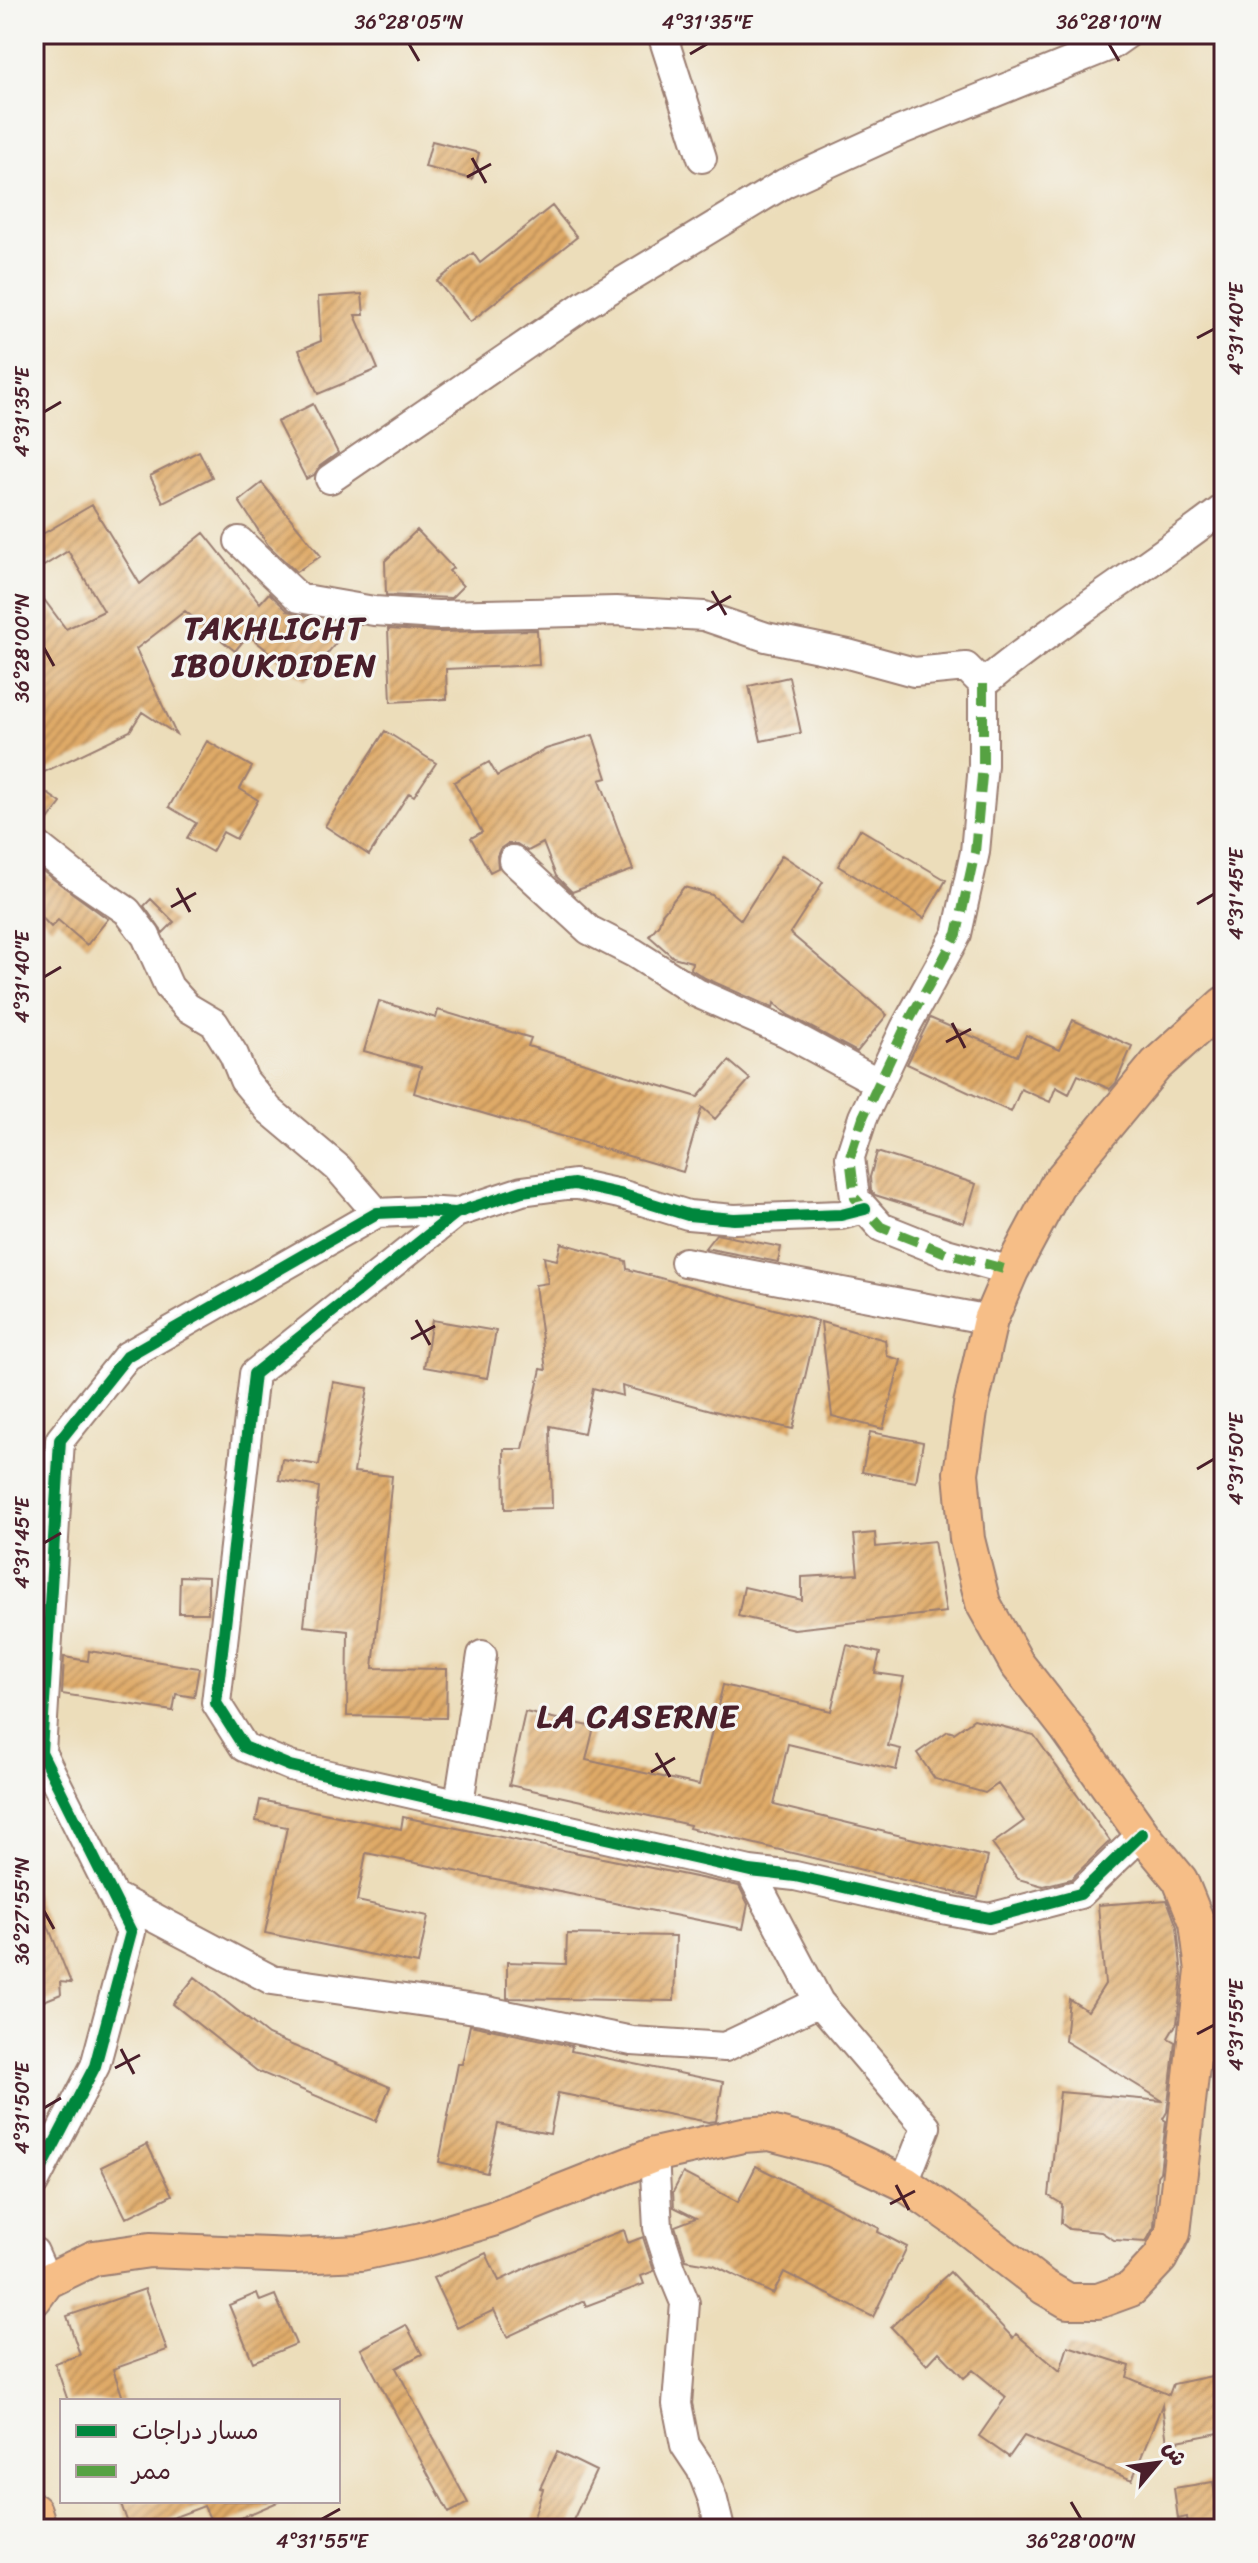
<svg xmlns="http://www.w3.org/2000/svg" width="1258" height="2563" font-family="Sriracha,'Playpen Sans Arabic',sans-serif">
<defs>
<pattern id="building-hatch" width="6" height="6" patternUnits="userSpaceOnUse" patternTransform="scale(2)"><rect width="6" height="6" fill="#dfaa67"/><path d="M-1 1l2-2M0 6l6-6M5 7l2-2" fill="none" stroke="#b78a55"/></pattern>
</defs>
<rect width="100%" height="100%" fill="#f6f6f2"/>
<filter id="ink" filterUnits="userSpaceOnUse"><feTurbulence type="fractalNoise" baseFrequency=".0125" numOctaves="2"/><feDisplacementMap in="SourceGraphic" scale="16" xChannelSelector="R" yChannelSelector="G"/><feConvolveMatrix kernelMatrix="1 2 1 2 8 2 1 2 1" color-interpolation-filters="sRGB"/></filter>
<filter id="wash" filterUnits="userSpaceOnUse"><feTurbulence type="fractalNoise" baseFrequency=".006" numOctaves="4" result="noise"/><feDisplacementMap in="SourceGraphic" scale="32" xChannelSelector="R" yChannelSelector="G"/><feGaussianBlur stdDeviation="1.8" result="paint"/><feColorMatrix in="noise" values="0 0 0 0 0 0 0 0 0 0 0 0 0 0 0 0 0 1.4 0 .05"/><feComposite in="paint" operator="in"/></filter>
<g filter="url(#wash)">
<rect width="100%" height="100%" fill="#ecddba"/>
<g id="blocks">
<path fill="url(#building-hatch)" d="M432,141L479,153L472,179L425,167Z
M552,206L577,237L470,322L437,281L473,253L480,263Z
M362,294L364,315H355L378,369L318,394L299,350L321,341L318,297Z
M313,404L338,453L320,466L314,475L306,479L277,422Z
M199,451L212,477L163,502L150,476Z
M262,483L321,556L296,572L268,545L239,501Z
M92,505L140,584L204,533L260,603L269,593L288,611L316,618L340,638L305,681L248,635L235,651L185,611L136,649L176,734L142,712L130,731L34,777V586L66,629L104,611L68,551L34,572V539Z
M417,530L453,568L449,571L463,586L451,598L386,595L385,561Z
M388,629L438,632L537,630L539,665L446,669L447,699L391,702Z
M789,677L801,733L761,741L749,686Z
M385,731L436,763L414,796L409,793L369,855L325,826Z
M593,735L607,778L600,780L633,870L572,892L556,876L543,843L528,851L517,844H507L500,849L497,856L498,868L490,872L471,838L482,832L454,782L489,762L497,776L546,749Z
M207,741L252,767L240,789L258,800L236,839L223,832L212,852L187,838L196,823L169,807Z
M34,784L61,803L42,828L34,826Z
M860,829L946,880L924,918L838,866Z
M782,855L823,882L790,933L887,1015L857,1052L788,1015L774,1003L773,1008L705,978L691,969L692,962L673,957L649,936L659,924L662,914L684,887L712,895L741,920Z
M34,865L108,919L87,945L58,920L51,927L34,909Z
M151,899L174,922L163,933L144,906Z
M379,1001L436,1018L438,1010L531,1038L528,1046L698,1097L729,1061L750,1079L715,1119L702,1107L683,1172L414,1093L421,1067L364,1051Z
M930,1018L1017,1056L1026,1035L1059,1050L1073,1020L1132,1046L1116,1083L1110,1089L1078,1075L1069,1094L1056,1087L1050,1102L1021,1089L1011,1112L907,1064Z
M877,1152L976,1184L964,1223L875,1195L871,1191L870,1177Z
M716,1234L781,1247L778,1262L705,1248Z
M561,1243L626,1261L627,1269L818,1321L793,1429L726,1414L622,1386L623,1396L593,1388L584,1433L550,1426L552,1508L505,1509L504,1449H523L541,1369L546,1370L535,1285L548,1283L544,1257L557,1260Z
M432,1320L496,1331L487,1378L424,1367Z
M821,1322L885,1340L887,1356L901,1360L883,1429L832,1416Z
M333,1382L368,1388L354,1472L392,1476L373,1668L447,1669L446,1718L347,1716L348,1631L304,1626L319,1487L279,1480L282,1459L319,1465Z
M870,1432L923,1442L916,1482L862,1472Z
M875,1533L876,1547L934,1541L946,1612L794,1629L738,1616L744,1587L802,1600V1577L858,1574L854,1535Z
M180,1576L208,1577V1613H179Z
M847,1645L880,1653L875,1673L904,1677L888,1746L901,1749L896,1770L788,1744L774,1805L988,1857L978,1898L689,1828L690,1825L509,1785L525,1712L594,1727L586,1760L699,1785L723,1685L831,1711Z
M89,1651L199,1668L194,1697L176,1694L173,1711L62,1694L64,1657L88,1661Z
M974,1719L1034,1735L1110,1841L1071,1879L1043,1886L1018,1879L992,1844L1024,1821L998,1784L985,1793L935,1779L917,1753L948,1731L954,1733Z
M260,1800L401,1829L403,1817L739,1886L748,1904L743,1929L366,1853L357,1901L428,1916L418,1964L265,1933L287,1827L256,1821Z
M34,1891L71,1983L60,1982L61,1994L34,2005Z
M1167,1900L1177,1927L1182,1976L1177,2023L1168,2038L1175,2042L1167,2112L1163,2119L1166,2121L1160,2172L1157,2176L1154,2227L1146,2242L1114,2240L1101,2232L1069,2229L1061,2223L1062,2204L1049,2196L1060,2092L1163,2101L1065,2041L1069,1999L1088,2011L1105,1984L1098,1905Z
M567,1934L676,1936L674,2001L507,1998V1962L566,1964Z
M195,1977L268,2035L390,2087L376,2121L257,2071L173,2004Z
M470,2025L572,2046L571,2051L723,2082L716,2121L708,2122L558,2093L550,2134L498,2124L487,2173L439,2162L458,2064H462Z
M147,2144L172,2195L126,2218L101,2167Z
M756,2166L879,2228L878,2232L907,2247L873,2317L784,2272L773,2294L714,2265L686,2260L675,2226L696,2218L674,2207L673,2192L683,2173L738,2202Z
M624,2230L628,2243L643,2237L654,2271L641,2276L644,2284L586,2306L584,2301L507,2337L494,2310L457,2328L433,2278L486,2253L499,2281L534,2264Z
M950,2272L1013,2338L1016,2334L1060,2371L1068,2346L1130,2366L1127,2377L1169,2395L1173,2384L1212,2376L1224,2432L1167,2443L1162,2405L1132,2480L1024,2436L1009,2457L979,2436L1006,2397L973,2370L964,2378L939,2352L927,2365L891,2327Z
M145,2289L167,2350L113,2369L124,2401H68L55,2363L80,2355L67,2316Z
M257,2293L260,2301L275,2295L296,2344L253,2362L229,2305Z
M406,2325L422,2354L396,2368L468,2503L449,2513L361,2349Z
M557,2452L596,2471L569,2529H530L543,2489L540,2488Z
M1213,2482L1220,2529H1189L1187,2517L1178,2519L1174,2488Z
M120,2501H280L215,2529L204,2506L143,2529H130Z"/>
</g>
</g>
<g filter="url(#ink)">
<use href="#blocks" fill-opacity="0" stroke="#9b7e72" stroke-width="2"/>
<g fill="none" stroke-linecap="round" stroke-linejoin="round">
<g stroke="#9b7e72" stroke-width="32">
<path id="minor" d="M662,34L702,158
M330,479L584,305L785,183L899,131L1110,46L1127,34
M239,541L299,598L374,611L438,615L616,611L704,616L766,637L848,654L914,672L966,667L983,684C1060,621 1145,569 1224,508
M983,684V765L975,852L957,934L905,1028L863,1117L850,1157L855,1198L881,1227L946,1253L1011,1271
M34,843L74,875L127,911L146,936L169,987L187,1007L214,1023L234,1055L244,1080L269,1110L338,1168L377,1213
M513,860L589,930L634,953L697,993L785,1032L879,1083
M456,1213L254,1374L216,1703L244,1747L290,1766L750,1871L795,1876L927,1906L989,1918L1080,1894L1142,1834
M685,1262L990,1320
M459,1803L482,1655
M750,1871L819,2002L926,2127L904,2183
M113,1896L272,1980L482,2010L632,2041L725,2047L819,2002
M654,2155L658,2228L671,2269L685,2303L677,2404L685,2445L701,2469L713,2500L720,2529
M34,2183L95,2066L131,1932L41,1752L60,1440L127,1356L377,1213L421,1211L456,1213L522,1191L574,1184L620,1194L688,1215L734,1219L841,1215L865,1209
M34,2252L47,2281"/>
</g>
<g stroke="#9b7e72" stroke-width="38">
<path id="major" d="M34,2299L47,2281L94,2258L150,2250L294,2256L361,2253L422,2240L492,2219L654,2155L743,2135L770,2133L832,2149L904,2183L958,2221L1044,2287L1068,2301H1098L1131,2289L1160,2258L1173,2233L1203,1971L1197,1922L1180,1880L1142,1834L1067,1728L1017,1664L983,1603L967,1539L961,1473L971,1405L990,1320L1011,1271L1057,1185L1156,1065L1224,1004
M34,2511L40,2529"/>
</g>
<use href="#minor" stroke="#fff" stroke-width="28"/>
<use href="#major" stroke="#f6be87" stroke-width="34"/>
<path stroke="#56a243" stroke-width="10" stroke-dasharray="20 10" stroke-linecap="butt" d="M983,684V765L975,852L957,934L905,1028L863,1117L850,1157L855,1198L881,1227L946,1253L1011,1271"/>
<g stroke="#f6f6f2" stroke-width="17">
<path id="cycleway" d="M456,1213L254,1374L216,1703L244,1747L290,1766L750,1871L795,1876L927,1906L989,1918L1080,1894L1142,1834
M34,2183L95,2066L131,1932L41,1752L60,1440L127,1356L377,1213L421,1211L456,1213L522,1191L574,1184L620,1194L688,1215L734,1219L841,1215L865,1209"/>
</g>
<use href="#cycleway" stroke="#00873e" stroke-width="12"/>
</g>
</g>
<path fill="none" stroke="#4a1f2b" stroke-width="3" d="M409,44L419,61M1109,44L1119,61M690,54L707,44M472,158L486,183M467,177L491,164M1197,338L1214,329M44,412L61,402M712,591L726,615M707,610L731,596M44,648L54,666M177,888L190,912M1197,904L1214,894M171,907L196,893M44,977L61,967M952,1023L965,1048M946,1042L971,1029M416,1320L430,1345M411,1339L435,1326M1197,1469L1214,1459M44,1543L61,1533M656,1753L670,1777M651,1772L675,1758M44,1911L54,1929M1197,2034L1214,2025M121,2049L134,2074M115,2068L140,2055M44,2108L61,2098M896,2185L909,2210M890,2204L915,2191M1071,2502L1081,2519M322,2519L340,2509"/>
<g text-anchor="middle" stroke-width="6" stroke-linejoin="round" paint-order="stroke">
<g font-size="32" font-weight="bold" letter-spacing="2" fill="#4a1f2b" stroke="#f6f6f2">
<text x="275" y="639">TAKHLICHT<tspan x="275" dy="37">IBOUKDIDEN</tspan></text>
<text x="638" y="1727">LA CASERNE</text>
</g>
</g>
<rect width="1258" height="2563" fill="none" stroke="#f6f6f2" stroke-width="88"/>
<rect x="60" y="2399" width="280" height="104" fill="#f6f6f2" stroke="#b1a0a2" stroke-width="2"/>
<rect x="76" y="2425" width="40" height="12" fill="#00873e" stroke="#b1a0a2" stroke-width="2"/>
<text x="132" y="2439" font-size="24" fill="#4a1f2b">مسار دراجات</text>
<rect x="76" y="2465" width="40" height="12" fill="#56a243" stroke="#b1a0a2" stroke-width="2"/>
<text x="132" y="2479" font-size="24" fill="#4a1f2b">ممر</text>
<g transform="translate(1158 2463) rotate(61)" stroke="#f6f6f2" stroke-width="6" paint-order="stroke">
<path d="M0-6L14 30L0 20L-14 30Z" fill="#4a1f2b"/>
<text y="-12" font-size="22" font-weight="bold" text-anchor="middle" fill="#4a1f2b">ش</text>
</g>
<rect x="44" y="44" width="1170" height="2475" fill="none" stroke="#4a1f2b" stroke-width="3"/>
<g font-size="20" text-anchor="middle" fill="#4a1f2b">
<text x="409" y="29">36°28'05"N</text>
<text x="707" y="29">4°31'35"E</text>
<text x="1109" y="29">36°28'10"N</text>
<text transform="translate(1236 329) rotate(-90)" y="7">4°31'40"E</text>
<text transform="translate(22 412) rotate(-90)" y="7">4°31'35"E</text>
<text transform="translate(22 648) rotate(-90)" y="7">36°28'00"N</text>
<text transform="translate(1236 894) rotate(-90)" y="7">4°31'45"E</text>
<text transform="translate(22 977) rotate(-90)" y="7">4°31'40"E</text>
<text transform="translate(1236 1459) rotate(-90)" y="7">4°31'50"E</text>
<text transform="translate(22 1543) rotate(-90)" y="7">4°31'45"E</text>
<text transform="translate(22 1911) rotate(-90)" y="7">36°27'55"N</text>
<text transform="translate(1236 2025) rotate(-90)" y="7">4°31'55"E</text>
<text transform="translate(22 2108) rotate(-90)" y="7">4°31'50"E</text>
<text x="322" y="2548">4°31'55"E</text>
<text x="1081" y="2548">36°28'00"N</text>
</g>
</svg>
